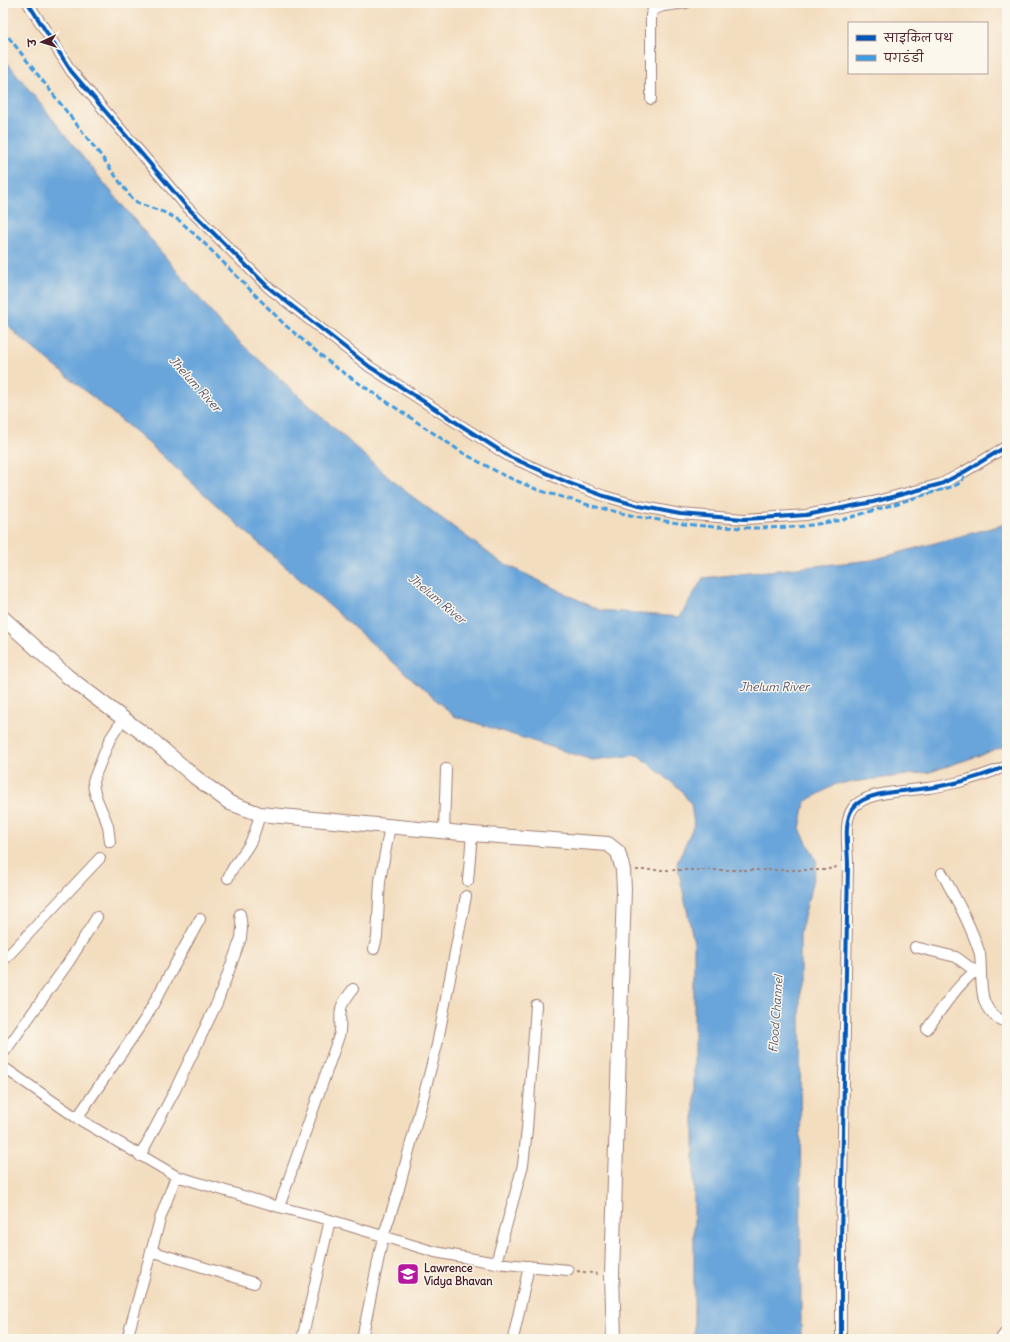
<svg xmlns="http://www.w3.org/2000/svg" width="1010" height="1342" font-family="Delius,'Playpen Sans Deva',sans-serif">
<rect width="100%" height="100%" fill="#fbf7ec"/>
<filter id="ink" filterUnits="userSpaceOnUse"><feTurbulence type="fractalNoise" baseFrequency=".025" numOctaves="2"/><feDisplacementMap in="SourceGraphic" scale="8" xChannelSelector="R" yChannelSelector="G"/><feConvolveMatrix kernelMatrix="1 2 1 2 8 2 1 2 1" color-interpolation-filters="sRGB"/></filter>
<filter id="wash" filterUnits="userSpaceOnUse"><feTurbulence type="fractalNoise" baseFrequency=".012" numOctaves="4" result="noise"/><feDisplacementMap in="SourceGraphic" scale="16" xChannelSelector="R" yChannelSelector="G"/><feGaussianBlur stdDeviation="0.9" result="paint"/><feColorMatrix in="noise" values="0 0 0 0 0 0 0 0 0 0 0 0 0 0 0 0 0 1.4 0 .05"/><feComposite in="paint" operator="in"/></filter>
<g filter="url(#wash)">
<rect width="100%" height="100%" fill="#f3ddbf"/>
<path fill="#69a5da" stroke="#5a6282" d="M3,57L90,166L224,328L397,485L499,561L599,610L680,617L703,578L872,560L1002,525L1007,519V746L930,772L836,784L805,802L800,829L817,862L800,934L801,1339H694V943L677,863L694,825L691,804L680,789L638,755L592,760L454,716L236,523L144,439L17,335L3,318Z"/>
</g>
<g filter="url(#ink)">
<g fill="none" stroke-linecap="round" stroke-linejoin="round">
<g stroke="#9e7e75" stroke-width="12">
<path id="street" d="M28,3L71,71L186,206L269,288L370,367L510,457L569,483L604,496L639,506L680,514L744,519L806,515L873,502L941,484L964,472L1007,446
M651,99V15L653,10L663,6L686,3
M444,831L446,769
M110,842C109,836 109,831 108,826C103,810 93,797 93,781L110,739L123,719
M942,873C956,899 971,925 980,954C983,980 975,1013 1007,1022
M228,878C233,864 243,856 250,843C255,834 257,824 260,814
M468,881L472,834
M915,947L956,957L975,971
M374,949L377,937L380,881L390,826
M3,961L100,858
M927,1029C940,1012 962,977 980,969
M3,1054L68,963L97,917
M3,1067L77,1118L176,1176L279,1207L330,1220L435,1252L496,1263L568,1270
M77,1118L145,1019L200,919
M140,1156L174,1092L217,1003L241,938L242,928L240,914
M279,1207L339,1036C342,1027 339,1019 341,1009C342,1002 349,995 353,989
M151,1251L254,1283
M496,1263L523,1165L527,1129L536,1005
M127,1339L161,1216L176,1176
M302,1339L330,1220
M362,1339L383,1237L398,1192L437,1045L466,896
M513,1339L529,1266
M841,1339V1241L848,865C848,848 843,821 853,808C865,791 908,791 928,788C937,787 946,785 955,783C973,779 990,773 1007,766"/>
</g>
<g stroke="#9e7e75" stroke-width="16">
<path id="secondary" d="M3,618L67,676L153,741L195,777L230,803L260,814L472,834L608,844L618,852L623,870L624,889L612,1275L614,1339
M1003,1339L1007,1334"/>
</g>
<path stroke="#9e7e75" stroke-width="2" stroke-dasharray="3 3" stroke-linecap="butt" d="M636,870H825L837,867
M577,1271L599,1274"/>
<use href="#street" stroke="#fff" stroke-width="10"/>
<use href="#secondary" stroke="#fff" stroke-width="14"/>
<path stroke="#409be1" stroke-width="3" stroke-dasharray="6 3" stroke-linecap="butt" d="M3,30L102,157L132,199L140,204L166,213L180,221L204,243L285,325L335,367L463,453L503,475L538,490L592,506L634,516L684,524L715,527L756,528L798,527L842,520L954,486C961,483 964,481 964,472"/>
<g stroke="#fbf7ec" stroke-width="6">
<path id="cycleway" d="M28,3L71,71L186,206L269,288L370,367L510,457L569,483L604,496L639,506L680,514L744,519L806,515L873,502L941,484L964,472L1007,446
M841,1339V1241L848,865C848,848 843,821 853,808C865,791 908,791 928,788C937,787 946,785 955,783C973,779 990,773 1007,766"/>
</g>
<use href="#cycleway" stroke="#0057b8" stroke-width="4"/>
</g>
</g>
<defs>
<g id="school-square" transform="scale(1.15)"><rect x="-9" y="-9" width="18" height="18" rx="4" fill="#b5179e" stroke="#fbf7ec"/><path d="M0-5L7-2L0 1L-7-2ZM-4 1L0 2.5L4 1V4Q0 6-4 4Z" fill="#fff"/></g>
</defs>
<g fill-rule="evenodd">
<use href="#school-square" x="408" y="1274"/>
</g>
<g text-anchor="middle" stroke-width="3" stroke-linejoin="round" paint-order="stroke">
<g font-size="11" font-weight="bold" fill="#4a1f2b" stroke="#fbf7ec" text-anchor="start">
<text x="424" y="1272">Lawrence<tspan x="424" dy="13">Vidya Bhavan</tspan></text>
</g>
<g font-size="12" font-style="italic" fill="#565571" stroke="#fbf7ec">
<text transform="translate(195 384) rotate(48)" y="4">Jhelum River</text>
<text transform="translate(437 599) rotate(40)" y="4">Jhelum River</text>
<text x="774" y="691">Jhelum River</text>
<text transform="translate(776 1014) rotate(-86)" y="4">Flood Channel</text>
</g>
</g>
<rect width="1010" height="1342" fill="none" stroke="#fbf7ec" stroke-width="16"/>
<rect x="848" y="22" width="140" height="52" fill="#fbf7ec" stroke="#b4a19f"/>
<rect x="856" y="35" width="20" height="6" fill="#0057b8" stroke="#b4a19f"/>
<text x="884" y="42" font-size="12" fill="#4a1f2b">साइकिल पथ</text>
<rect x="856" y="55" width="20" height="6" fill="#409be1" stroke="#b4a19f"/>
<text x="884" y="62" font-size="12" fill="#4a1f2b">पगडंडी</text>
<g transform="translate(42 42) rotate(266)" stroke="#fbf7ec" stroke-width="3" paint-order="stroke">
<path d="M0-3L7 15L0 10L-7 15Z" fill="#4a1f2b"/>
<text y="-6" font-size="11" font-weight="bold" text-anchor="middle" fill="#4a1f2b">उ</text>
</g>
</svg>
